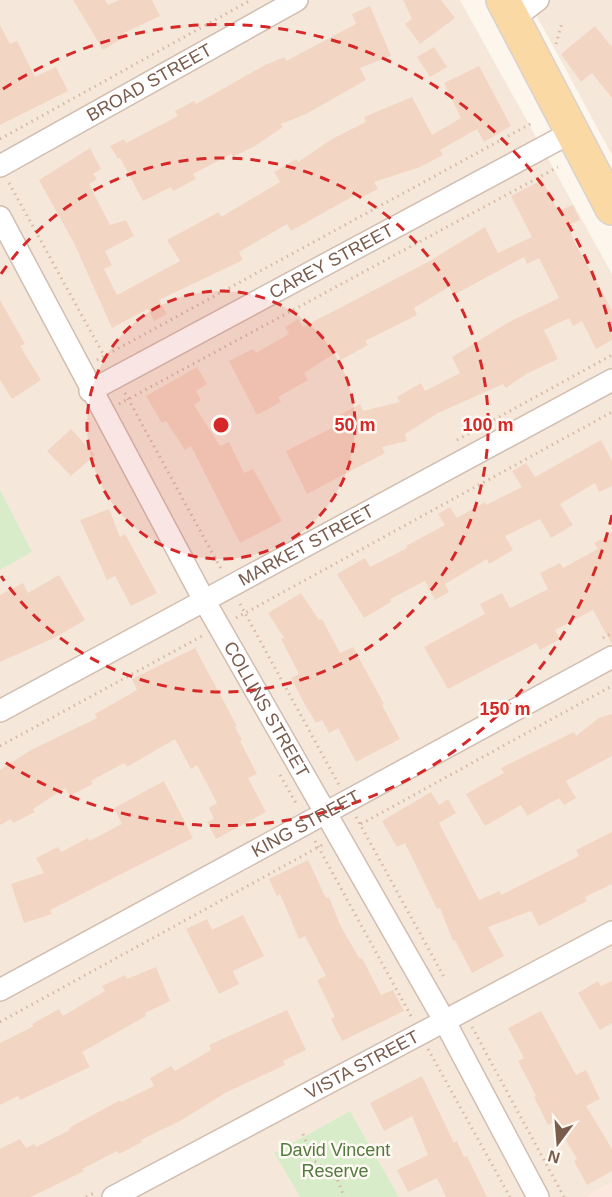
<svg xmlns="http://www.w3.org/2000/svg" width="612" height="1197" font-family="Helvetica,sans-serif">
<rect width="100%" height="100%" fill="#fdf6ec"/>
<path fill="#f5e8da" d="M0,0H460L612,274V1183L586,1197H399L350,1111L274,1153L300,1197H0Z
M528,0H612V155L559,57Z"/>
<path fill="#fde8e0" d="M612,1183V1197H586Z"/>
<path fill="#d8ecc9" d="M0,490L32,552L0,570Z
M350,1111L399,1197H300L274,1153Z"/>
<path fill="#f3d5c3" d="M73,0H105L108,5L119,0H152L160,16L124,33L126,36L103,50Z
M403,0H441L455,18L420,44L405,24L412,19Z
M370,6L391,56L360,68L366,80L306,114L281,124L283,127L255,146L233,157L231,154L193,174L196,179L173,191L171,187L143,201L120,158L118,159L110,146L124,139L126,143L178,116L175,111L194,101L196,104L265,65L285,57L286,61L356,24L352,14Z
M0,25L10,44L17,41L35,77L56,67L68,91L0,125Z
M595,26L612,47V98L592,73L581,82L561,54Z
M434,47L447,67L430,77L417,57Z
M479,66L511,126L484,142L477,129L440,150L443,155L420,167L374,182L378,189L362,197L359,193L291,231L287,224L239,252L243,260L159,300L167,314L154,321L148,309L112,328L74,243L39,180L90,148L101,169L93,174L97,179L89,184L110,225L126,220L134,236L105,251L112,265L104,269L117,295L180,261L167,240L219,212L221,217L280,182L274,172L296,159L298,162L332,139L366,122L364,117L412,97L432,135L461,118L444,83Z
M542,180L558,211L573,205L580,220L568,225L574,241L612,310V340L596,349L582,321L573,326L569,318L544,330L558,359L526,374L506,388L503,384L438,413L405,434L407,441L382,447L385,453L307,494L286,451L340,424L336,417L360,404L363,411L400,402L397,397L421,383L425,391L460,373L452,357L509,322L559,298L539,258L527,264L524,257L454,295L449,287L414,308L417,315L365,341L368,345L341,360L337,352L304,373L308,380L278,397L281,402L257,415L229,361L253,349L256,353L289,334L285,327L298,319L303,327L428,262L485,227L498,253L532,237L511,196Z
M0,300L25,344L20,346L41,380L12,399L0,380Z
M197,367L207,384L196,391L201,400L194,405L220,446L229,442L244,473L253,469L282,521L240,543L191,446L185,450L166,421L162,423L146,396Z
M71,429L95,455L71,476L47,451Z
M601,440L612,461V486L599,492L595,483L560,504L573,525L551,538L540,519L505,536L513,550L489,564L487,559L445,584L449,592L435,600L425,581L390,599L391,602L364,618L337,574L365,558L370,567L407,548L406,546L445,525L438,514L450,507L457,518L485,502L486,505L522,487L512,471L526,463L535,477Z
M109,509L120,537L125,534L157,593L131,606L115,576L107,580L80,520Z
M612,534V644L593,610L555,630L560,639L540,650L536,643L448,689L424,647L485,614L480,604L502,593L510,608L548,589L540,573L560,563L563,568L598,549L594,543Z
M59,575L85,620L56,637L0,662V595L23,583L28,593Z
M301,593L319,620L322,619L340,653L353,647L384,704L382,705L400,739L356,762L338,728L329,733L322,720L316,723L304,703L291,678L299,674L281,639L284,638L268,613Z
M195,648L237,726L235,727L242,740L240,741L257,774L248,778L266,812L216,839L207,822L214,819L209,808L217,803L197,765L191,769L175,739L127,767L124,763L91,781L93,784L70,796L65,788L33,809L35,812L13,823L11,819L0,825V770L31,750L97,718L95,714L137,690L132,679Z
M612,714V756L566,781L576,798L564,805L559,798L527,816L521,805L485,826L466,794L504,773L501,768L574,732L576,736L599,718Z
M164,781L193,838L50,910L52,914L24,923L11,884L44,873L36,858L58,847L61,852L88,838L89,841L122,824L114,808Z
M431,792L439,805L448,799L456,813L439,823L479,900L500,891L501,895L579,856L576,850L612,832V884L585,897L587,901L539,926L531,911L488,927L504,956L472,973L455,940L453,941L440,908L437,909L405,843L397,847L382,821Z
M308,860L326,898L329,897L341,927L360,959L362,958L381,995L393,990L404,1011L342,1041L331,1019L335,1017L317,980L326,976L305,936L299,939L280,894L277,896L269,879Z
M243,915L264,956L233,971L239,984L219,994L186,929L207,919L212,930Z
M156,967L170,1001L145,1013L146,1016L82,1052L90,1067L20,1100L18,1096L0,1105V1043L34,1026L32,1024L59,1009L63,1016L105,991L102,986L125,975L127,979Z
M598,981L601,986L612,981V1023L600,1030L578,993Z
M287,1010L306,1050L283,1061L285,1065L227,1092L180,1121L141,1140L142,1142L119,1154L117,1151L82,1169L84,1171L31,1197H0V1149L20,1139L26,1148L34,1144L36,1147L70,1130L69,1128L120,1100L121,1102L154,1086L150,1078L171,1066L175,1071L211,1050L209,1045Z
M541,1011L576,1075L586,1070L600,1099L586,1106L612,1149V1171L587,1185L574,1161L577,1159L555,1122L548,1125L534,1097L536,1096L518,1061L524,1058L508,1028Z
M422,1076L454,1143L457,1141L464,1157L467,1156L487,1197H446L437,1178L408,1192L397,1170L428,1155L412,1116L384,1131L370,1103Z"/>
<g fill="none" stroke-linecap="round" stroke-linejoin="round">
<g stroke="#d1beb0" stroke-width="24">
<g id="street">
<path d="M513,19L538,0"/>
<path id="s1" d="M0,166L297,0"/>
<path id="s2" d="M0,217L205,602L444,1020L538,1197"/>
<path id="s3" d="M90,391L572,132"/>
<path id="s4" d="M0,711L612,380"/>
<path id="s5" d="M0,990L612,657"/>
<path id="s6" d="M113,1197L612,932"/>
</g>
</g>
<g stroke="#dad1cd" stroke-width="36">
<path id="primary" d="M503,0L612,208"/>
</g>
<path stroke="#d9b8a5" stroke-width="3" stroke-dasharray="1.5 4.5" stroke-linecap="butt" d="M556,44L562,23
M0,139L251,0
M9,183L107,361
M97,360L534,122
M125,393L221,569
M119,404L558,167
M457,440L612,355
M240,604L339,785
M236,618L612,412
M603,638L612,633
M0,746L204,635
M280,775L297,805
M356,817L444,977
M361,824L612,686
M315,841L411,1016
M0,1022L324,844
M472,1027L564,1197
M428,1049L510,1197
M303,1134L313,1160L337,1178L344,1197
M86,1197L94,1193"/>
<use href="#street" stroke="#fff" stroke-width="21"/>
<use href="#primary" stroke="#fbd9a5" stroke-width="33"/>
</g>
<circle cx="221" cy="425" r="134" fill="#d62828" fill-opacity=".12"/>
<g fill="none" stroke="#d62828" stroke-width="3" stroke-dasharray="10 8">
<circle cx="221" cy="425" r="134"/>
<path d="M1 274A267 267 0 1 1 1 576"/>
<path d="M612 515A401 401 0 0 1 3 761M3 89A401 401 0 0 1 612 335"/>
</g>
<g text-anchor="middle" stroke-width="5" stroke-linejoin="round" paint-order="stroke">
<g font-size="18" fill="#7a5c4d" stroke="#fffaf3">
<text dy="6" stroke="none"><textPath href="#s1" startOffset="171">BROAD STREET</textPath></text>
<text dy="6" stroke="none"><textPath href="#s3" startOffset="274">CAREY STREET</textPath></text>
<text dy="6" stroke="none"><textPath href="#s4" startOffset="348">MARKET STREET</textPath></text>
<text dy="6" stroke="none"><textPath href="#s2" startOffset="560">COLLINS STREET</textPath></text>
<text dy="6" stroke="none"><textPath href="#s5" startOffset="348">KING STREET</textPath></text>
<text dy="6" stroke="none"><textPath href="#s6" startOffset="282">VISTA STREET</textPath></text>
</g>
<g font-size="18" fill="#537a41" stroke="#fffaf3">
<text x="335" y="1156">David Vincent<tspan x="335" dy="21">Reserve</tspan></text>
</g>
</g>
<circle cx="221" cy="425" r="9" fill="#d62828" stroke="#fffaf3" stroke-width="3"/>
<g font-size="18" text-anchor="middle" font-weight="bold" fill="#d62828" stroke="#fffaf3" stroke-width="5" stroke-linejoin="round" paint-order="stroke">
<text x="355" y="431">50 m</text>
<text x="488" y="431">100 m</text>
<text x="505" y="715">150 m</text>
</g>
<g transform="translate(558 1143) rotate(196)" stroke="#fffaf3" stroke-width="4.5" paint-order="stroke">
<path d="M0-4.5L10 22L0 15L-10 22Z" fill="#7a5c4d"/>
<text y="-9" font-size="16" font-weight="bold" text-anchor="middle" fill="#7a5c4d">N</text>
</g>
</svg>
